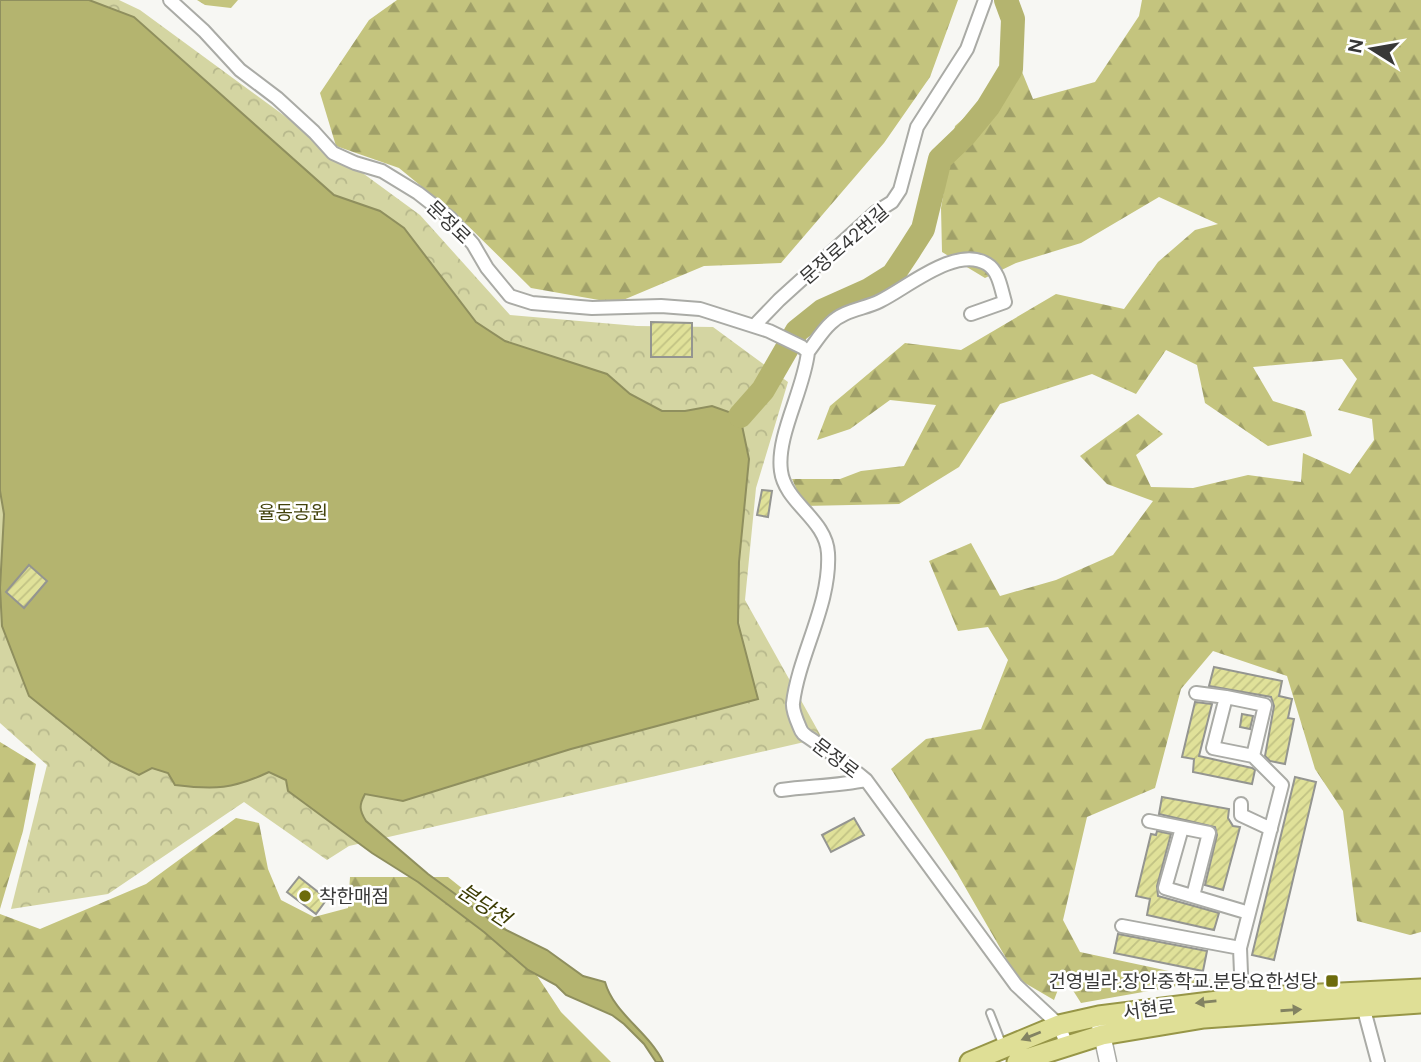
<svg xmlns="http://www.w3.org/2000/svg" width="1421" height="1062" font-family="'DM Sans','Noto Sans KR',sans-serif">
<defs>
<pattern id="forest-firs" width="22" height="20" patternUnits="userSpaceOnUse" patternTransform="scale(1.75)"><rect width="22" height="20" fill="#c4c47e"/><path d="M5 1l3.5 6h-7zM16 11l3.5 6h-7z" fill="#a0a068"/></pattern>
<pattern id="park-crowns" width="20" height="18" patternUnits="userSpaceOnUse" patternTransform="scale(1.75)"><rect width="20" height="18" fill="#d4d5a2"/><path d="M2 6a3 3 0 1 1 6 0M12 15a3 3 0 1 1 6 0" fill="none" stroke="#b7b88c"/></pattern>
<pattern id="building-hatch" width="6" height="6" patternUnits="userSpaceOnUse" patternTransform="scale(1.75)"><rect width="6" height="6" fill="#e0e199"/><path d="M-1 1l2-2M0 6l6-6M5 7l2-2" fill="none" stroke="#c1c284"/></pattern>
</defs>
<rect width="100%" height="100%" fill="#f7f7f3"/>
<path fill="url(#forest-firs)" d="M197,0H238L231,8L205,5Z
M397,0H958L930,77L884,143L781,263L704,266L616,303L531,288L460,218L399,168L336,146L320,93L369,20Z
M1142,0H1421V932L1410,935L1357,921L1343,811L1315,769L1287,676L1213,651L1181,689L1155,788L1087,817L1063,920L1080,952L1211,980L1081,1003L1067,981L1059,987L1054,1000L1018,979L957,873L891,769L926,739L981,729L1008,660L988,627L958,631L929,561L971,543L1000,596L1056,580L1113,555L1153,501L1107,484L1080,456L1138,414L1163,434L1136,455L1151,487L1193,488L1248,475L1301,482L1303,453L1350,474L1374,440L1372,419L1338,410L1357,379L1342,359L1253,367L1273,401L1305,411L1312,436L1268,446L1205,403L1197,365L1166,350L1136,394L1092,374L1000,404L959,467L899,504L804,506L792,479H840L861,471L904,466L936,405L890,400L850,429L817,440L830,406L905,343L961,350L1056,294L1124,309L1158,262L1195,230L1218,224L1159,197L1081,243L1016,263L985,278L942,252L941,208L955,126L1001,85L1012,47L1033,99L1095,82L1139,16Z
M0,742L36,764L23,831L0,909Z
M236,818L259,823L268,869L281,900L314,917L348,908L350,877H448L499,918L561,1012L611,1062H0V914L40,929L146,884Z"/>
<path fill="url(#park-crowns)" d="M0,0H119L140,10L420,215L510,315L637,326L713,327L788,382L756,488L745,600L822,738L349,846L327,860L244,802L108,894L11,909L47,765L0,723Z"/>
<path fill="#b4b46f" stroke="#8f8f5e" stroke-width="2" d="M0,0H89L134,17L334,195L380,211L404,228L476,322L505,341L607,374L630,394L662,411H685L712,406L740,416L749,459L739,562L738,623L758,699L571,749L403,801L365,794C359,805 359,810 366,821L428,874L500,927L547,950L583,976L605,982C614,1014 649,1032 663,1062H656L644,1044L624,1024L612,1015L566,995L556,985L528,970L484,932L418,882L372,853L288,791L286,780L269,772C233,789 215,790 175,785L168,773L152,768L139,775L110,761L29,696L2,626L0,588L4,514L0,491Z"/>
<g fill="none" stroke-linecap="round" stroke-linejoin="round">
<path stroke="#b4b46f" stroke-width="24" d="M740,416L763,390L797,331L822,311L869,290L893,275L909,251L923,229L940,159L965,135L988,107L1011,69L1013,19L1006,0"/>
</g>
<path fill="url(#building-hatch)" stroke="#949590" stroke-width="2" d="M651,322L692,323V357H651Z
M762,490L772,491L768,517L757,515Z
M29,565L47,581L24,608L6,592Z
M1214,667L1282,681L1279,696L1292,699L1288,718L1294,719L1285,764L1270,761L1265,756L1274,706L1271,697L1209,686Z
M1195,702L1212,704L1199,756L1252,768L1255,770L1252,784L1193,772L1194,759L1182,757Z
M1242,714L1253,716L1250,729L1240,727Z
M1295,777L1316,782L1274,960L1252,955Z
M1162,797L1229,809L1228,818L1233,826L1240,827L1223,890L1205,885L1217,835L1215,827L1159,814Z
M854,818L864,835L831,852L822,835Z
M1157,831L1171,834L1157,886L1158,896L1219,913L1214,930L1147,915L1150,899L1136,896L1151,834L1156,835Z
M299,877L327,899L316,914L287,892Z
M1118,934L1207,951L1203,971L1114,953Z"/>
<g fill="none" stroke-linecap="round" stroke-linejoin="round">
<g stroke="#aaaba6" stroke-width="10">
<path id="service" d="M990,1013L1003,1046"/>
</g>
<g stroke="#aaaba6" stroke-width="16">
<path id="minor" d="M170,0L204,31L240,70L277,98L314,132L333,153L355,163L382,171L418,193L450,218L473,244L487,268L510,296L532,303L592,308L661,306L700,309L769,331L802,347L808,352C804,390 776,436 781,471C785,503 826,519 828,553C831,604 799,654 793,703C792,710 797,721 800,728C802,734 805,735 811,739C830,752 848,765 866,780L1016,985L1059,1025L1067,1046
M755,325L779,300L876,212L892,202L900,190L917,127L967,49L985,0
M808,352C815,343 822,331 831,323C844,310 864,309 880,301C907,288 956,245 987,264C999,271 1001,289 1005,302L971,314
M1196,693L1226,697
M781,790C809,786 838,786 866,780
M1241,804V815L1271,829
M1149,821L1209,833L1193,896
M1182,828L1165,888L1249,913
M1122,926L1240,948
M1242,998L1240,948L1282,785L1253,756L1213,748L1226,697L1265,705L1253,756
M1363,1006L1378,1062"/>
</g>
<g stroke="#aaaba6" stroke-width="19">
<path id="tertiary" d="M1100,1025L1108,1062"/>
</g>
<g stroke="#979647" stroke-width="23">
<path id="primary" d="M970,1062L1059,1025L1099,1016L1242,998L1421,989
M1017,1062L1102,1035L1204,1018L1421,1003"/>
</g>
<use href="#service" stroke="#fff" stroke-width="6"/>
<use href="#minor" stroke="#fff" stroke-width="12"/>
<use href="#tertiary" stroke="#fff" stroke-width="16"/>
<use href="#primary" stroke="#dfdf96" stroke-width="19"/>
</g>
<defs><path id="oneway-solid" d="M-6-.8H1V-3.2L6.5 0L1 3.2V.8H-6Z" transform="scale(1.75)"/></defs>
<g fill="#838362">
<use href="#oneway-solid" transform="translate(1206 1002) rotate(174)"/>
<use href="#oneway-solid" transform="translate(1291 1010) rotate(-4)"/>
<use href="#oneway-solid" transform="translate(1031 1036) rotate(158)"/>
</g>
<g fill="#6d6c0c" stroke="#fff" stroke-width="2.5">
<circle cx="305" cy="896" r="7"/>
<rect x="1325" y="974" width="14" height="14" rx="3.5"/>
</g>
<g text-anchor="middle" stroke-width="5" stroke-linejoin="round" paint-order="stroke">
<g font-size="19" fill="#383837" stroke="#fff">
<text transform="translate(449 222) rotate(44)" y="7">문정로</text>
<text transform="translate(844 244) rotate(-41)" y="7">문정로42번길</text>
<text transform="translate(836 758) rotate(37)" y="7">문정로</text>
<text transform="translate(1149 1009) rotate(-7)" y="7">서현로</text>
</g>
<g font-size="19" fill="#43430c" stroke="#fff">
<text x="293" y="519">율동공원</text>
</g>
<g font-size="19" fill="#383837" stroke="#fff" text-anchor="start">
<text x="319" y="903">착한매점</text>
<text x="1318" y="988" text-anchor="end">건영빌라.장안중학교.분당요한성당</text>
</g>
<g font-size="21" font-style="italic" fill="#3d3d03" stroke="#fff">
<text transform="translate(484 905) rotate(34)" y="7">분당천</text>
</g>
</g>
<g transform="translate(1372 49) rotate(281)" stroke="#ffffff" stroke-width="5" paint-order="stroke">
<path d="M0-5L12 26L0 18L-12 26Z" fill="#383837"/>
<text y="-10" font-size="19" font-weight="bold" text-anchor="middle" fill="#383837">N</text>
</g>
</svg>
